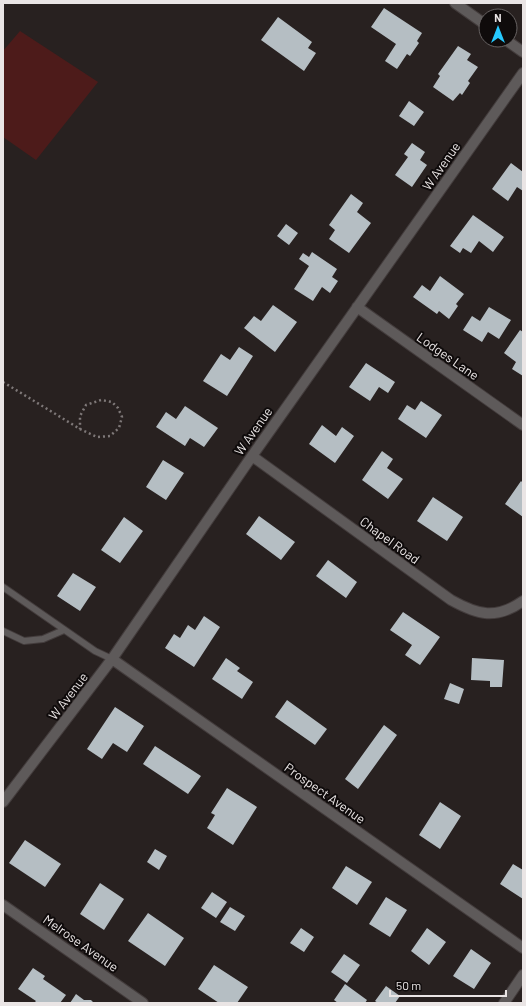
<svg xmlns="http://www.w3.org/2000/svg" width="526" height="1006" font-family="Barlow,sans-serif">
<rect width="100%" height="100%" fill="#282120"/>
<path fill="#4d1b1a" d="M20,31L98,82L36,160L3,137V51Z"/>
<path fill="#b5bec3" d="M384,8L422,33L417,41L419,43L410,56L407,54L397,69L385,61L396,44L371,27Z
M278,17L312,42L308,48L316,53L304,71L261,40Z
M458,46L471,54L467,60L478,67L468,81L470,83L462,95L460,93L453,101L433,87L440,76L438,74Z
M409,101L424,112L414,126L399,116Z
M412,143L425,152L420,160L427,165L412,187L395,175L408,157L404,154Z
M511,163L523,172V191L517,187L508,201L492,189Z
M351,194L363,203L357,212L371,223L349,253L329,239L335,230L329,225Z
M473,215L504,237L493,252L479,241L471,253L463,248L460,253L450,246Z
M286,224L298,233L289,245L277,236Z
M312,252L337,269L332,277L338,281L330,293L322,287L313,301L294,289L309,266L299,259L303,253L309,257Z
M440,276L464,294L456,304L458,306L449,319L439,311L437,314L413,297L422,285L430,291Z
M273,305L297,322L275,352L244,328L254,316L261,321Z
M489,307L511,320L499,339L488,332L482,342L463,330L472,316L480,321Z
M520,330L523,332V376L512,369L516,362L504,353Z
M239,347L253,356L227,396L203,381L221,354L230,360Z
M366,363L395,382L388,393L379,387L370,401L349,387Z
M421,401L442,415L426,438L398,419L407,405L415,410Z
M185,406L218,428L204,447L190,438L185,446L156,427L166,412L176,419Z
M322,425L336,436L342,427L354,436L335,463L309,444Z
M382,451L393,459L387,468L403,479L388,499L362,480Z
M163,460L184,473L166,500L146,487Z
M521,481L523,483V517L505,504Z
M433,497L463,517L447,541L417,521Z
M259,516L295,542L281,560L246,534Z
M124,517L143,531L120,563L101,550Z
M328,560L357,582L346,598L316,576Z
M73,573L96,587L80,611L57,596Z
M403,612L440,637L420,665L405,655L412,645L390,630Z
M204,616L220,627L194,667L165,648L174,634L180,638L188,625L195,630Z
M226,658L240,668L237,671L253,682L242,699L212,679Z
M472,658L504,660L502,687H490V681L471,680Z
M450,683L464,689L459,704L444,699Z
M287,700L327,729L315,745L275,717Z
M115,707L144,726L127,752L113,743L102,759L87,749Z
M384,725L397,735L358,789L345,779Z
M155,746L201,776L188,794L143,764Z
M227,788L257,807L233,845L207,828L215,815L211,813Z
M440,802L461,816L440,849L419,835Z
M25,840L61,864L45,887L9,863Z
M155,849L167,856L159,870L147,862Z
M513,864L523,870V899L500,884Z
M346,866L372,882L357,905L332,888Z
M100,883L124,899L104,930L80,914Z
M212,892L227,902L216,918L201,908Z
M386,897L407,910L390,937L369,924Z
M230,907L245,916L235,931L220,922Z
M148,913L184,938L165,966L128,941Z
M301,928L314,937L304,952L290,943Z
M427,928L446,942L429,965L411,951Z
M471,949L491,963L474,989L453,976Z
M344,954L360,965L347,983L331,972Z
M214,965L248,987L237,1003H219L198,989Z
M33,968L45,976L43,979L66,995L60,1003H34L36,1001L18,989Z
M345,984L367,1000L365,1003H338L334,1000Z
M386,986L400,996L395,1003H378L375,1001Z
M76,994L84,1000H91L94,1003H70Z"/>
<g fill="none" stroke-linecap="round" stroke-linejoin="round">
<g stroke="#433c3c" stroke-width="8">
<path id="lane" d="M3,587L95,651L112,659
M3,631L24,641L43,639L64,630"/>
</g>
<g stroke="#433c3c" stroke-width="12">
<path id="street" d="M455,3L486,25
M506,40L523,52
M357,307L523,425
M252,456L451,600C478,615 496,620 523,601
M112,659L523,948
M3,802L112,659L252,456L523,73
M3,905L143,1003
M504,1003L523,975"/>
</g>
<path stroke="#7e7878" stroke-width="2.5" stroke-dasharray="2 3" stroke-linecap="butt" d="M3,382L80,429L97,437L110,436L119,428L122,417L118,408L112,402L101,400L86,405L80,416V429"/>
<use href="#lane" stroke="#5e5a5a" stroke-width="6"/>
<use href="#street" stroke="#5e5a5a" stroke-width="10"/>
</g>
<g text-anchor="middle" stroke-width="4" stroke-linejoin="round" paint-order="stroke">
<g font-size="13" fill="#eae5e5" stroke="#0f0b0b">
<text transform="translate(441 166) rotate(-55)" y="5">W Avenue</text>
<text transform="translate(448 356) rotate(35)" y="5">Lodges Lane</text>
<text transform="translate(253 431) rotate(-55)" y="5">W Avenue</text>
<text transform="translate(390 540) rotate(36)" y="5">Chapel Road</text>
<text transform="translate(68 696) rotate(-53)" y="5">W Avenue</text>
<text transform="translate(325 793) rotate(35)" y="5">Prospect Avenue</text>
<text transform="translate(81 943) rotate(35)" y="5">Melrose Avenue</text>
</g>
</g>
<rect width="526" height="1006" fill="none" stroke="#eae5e5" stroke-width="8"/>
<g transform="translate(498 28)"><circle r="19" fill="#0f0b0b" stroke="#676262"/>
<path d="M0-3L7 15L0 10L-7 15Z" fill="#26c9fe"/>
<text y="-6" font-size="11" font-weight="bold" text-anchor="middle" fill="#eae5e5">N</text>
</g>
<path d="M390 990v6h116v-6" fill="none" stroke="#eae5e5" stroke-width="2"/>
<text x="396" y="990" font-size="12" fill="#eae5e5" stroke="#0f0b0b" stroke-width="3" paint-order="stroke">50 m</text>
</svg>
